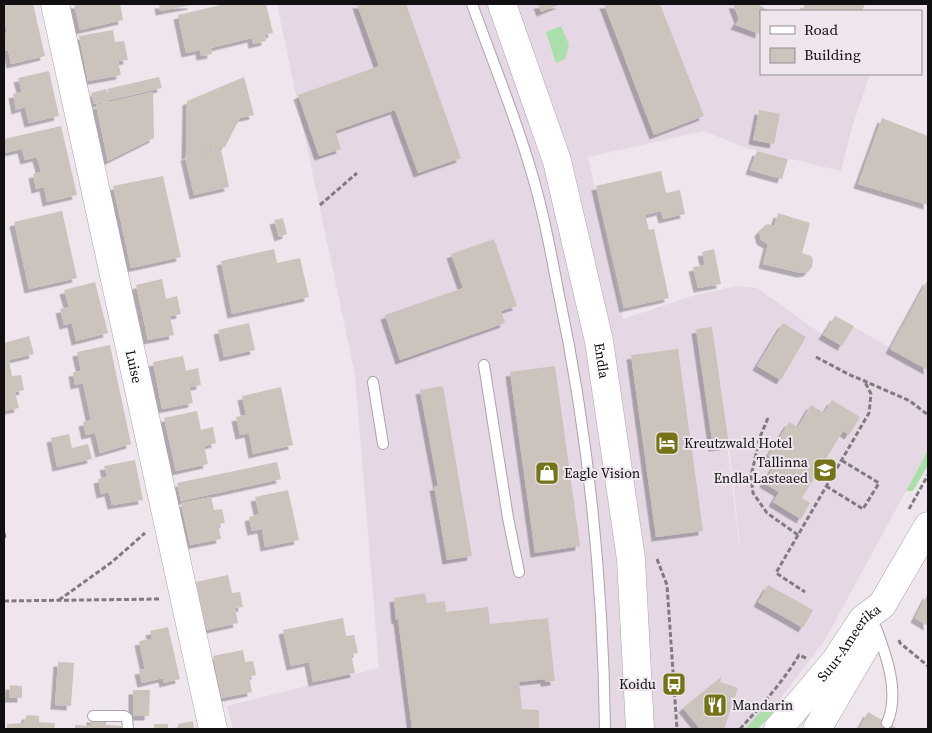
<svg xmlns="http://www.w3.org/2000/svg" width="932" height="733" font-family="'Source Serif 4',serif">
<defs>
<filter id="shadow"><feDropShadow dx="-4.5" dy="4.5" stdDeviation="0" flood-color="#0004"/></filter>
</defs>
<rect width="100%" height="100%" fill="#eee5ed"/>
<path fill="#e5d7e4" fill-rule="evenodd" d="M277,4H733L739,19L736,25L761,34V74H870L853,124L841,171L746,148L704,131L588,157L623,319L692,296L737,286L757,288L823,335L835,316L928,370V450L825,640L757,729H233L227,706L379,668L355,375ZM717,363L729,445L740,544L739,543Z"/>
<path fill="#aadfab" d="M561,26L569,45L565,59L556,63L546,32Z
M928,450V465L913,491H906Z
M788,696L758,729H745L765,707Z"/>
<path fill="#cdc3bd" filter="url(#shadow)" d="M4,4H33L45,56L11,64L8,50L4,51V34L7,33L4,19Z
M74,4H120L123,20L80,30Z
M159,4H192V5L160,11Z
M225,4H266L273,33L265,35L266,41L253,44L252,38L211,48L212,54L201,56L200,50L186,53L178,15Z
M357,4H406L461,158L418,173L395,110L335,131L341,149L319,156L298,95L379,66Z
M538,4H561L541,12Z
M604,4H660L704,116L654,135Z
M733,4H758L769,11H761L760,34L735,25L739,19Z
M805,4H865L862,11H802Z
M113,30L115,42L124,41L128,60L118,61L121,75L88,81L79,36Z
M49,71L59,116L29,123L25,107L16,110L13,94L22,92L18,78Z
M159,77L162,88L110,100L107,89Z
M244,77L254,115L240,118L225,147L186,155L187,101Z
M106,89L109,101L94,104L91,93Z
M153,92L154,138L108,161L96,105Z
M759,110L780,114L774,144L753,140Z
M882,118L928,136V205L858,184Z
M61,126L77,195L47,202L44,187L36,189L33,174L41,172L37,157L25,160L22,149L4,153V139Z
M221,149L229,187L194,195L185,156Z
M757,151L788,159L782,179L750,170Z
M661,171L666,193L680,190L685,214L663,219L661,211L645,215L649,230L654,229L669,298L624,308L596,186Z
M163,176L181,257L131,268L113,186Z
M62,211L77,278L29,289L14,222Z
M778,213L810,223L802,253L811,256L813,260L812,267L808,272L801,273L763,264L768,244L761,240L759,232L765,225L768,224L774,226Z
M283,218L287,234L279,237L274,220Z
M494,239L517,306L501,311L505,323L400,360L385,315L463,288L451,254Z
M274,249L277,263L300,258L309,297L232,314L221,261Z
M714,249L721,284L698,288L693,267L705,265L702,252Z
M162,279L166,299L177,296L181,314L170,316L174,335L148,340L136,285Z
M928,279V370L890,349Z
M95,282L108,333L76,341L72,323L64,325L60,309L69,307L64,290Z
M835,316L854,326L842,346L823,335Z
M249,323L255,350L224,357L218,330Z
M783,323L806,337L781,380L757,366Z
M712,327L729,445L713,447L696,329Z
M29,336L34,354L9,360L12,376L21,375L24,390L15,392L19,408L4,411V343Z
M110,345L131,444L100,453L95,433L86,435L83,422L91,420L83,383L75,385L73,372L81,371L77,352Z
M678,349L703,531L656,537L631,355Z
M183,356L186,371L198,368L201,385L190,387L193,403L162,409L153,362Z
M555,366L580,546L535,553L510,372Z
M443,386L472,556L447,560L434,486H438L420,390Z
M281,387L293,445L253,454L249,433L240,435L236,417L246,415L242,396Z
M832,400L860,417L849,435L843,431L802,498L810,503L801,519L773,502L779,492L764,483L777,461L768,456L789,422L798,427L811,405L824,413Z
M197,411L201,430L213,427L216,443L204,446L208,464L176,471L164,418Z
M69,434L72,448L88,444L92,459L57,467L51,438Z
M135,460L143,500L112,505L109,492L101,494L98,479L107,477L104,466Z
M277,462L281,479L181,501L177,483Z
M288,490L299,540L265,547L262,529L252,531L249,517L259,514L255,497Z
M211,497L214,510L222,509L225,523L218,524L221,539L190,545L181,503Z
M228,575L232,593L240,592L243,607L235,608L238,623L206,630L196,582Z
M768,585L813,610L803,628L758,602Z
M425,593L427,603L445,601L446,612L488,607L490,624L548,618L555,681L545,682V679L519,682L522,709L539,710V729H412L398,619L396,620L394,598Z
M928,593V626L915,618Z
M343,618L346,636L354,635L358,653L351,654L355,673L313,682L309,662L291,666L283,630Z
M168,627L180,679L164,683L163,678L142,683L139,670L145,669L139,641L152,639L150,631Z
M243,650L245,662L253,661L256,675L249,677L252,692L222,698L213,656Z
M58,662L74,663L71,706L55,705Z
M722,676L720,682L738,688L724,729H700L683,708Z
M10,685L22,686V698H9Z
M133,690H150L149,716H133Z
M868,712L898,729H859Z
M27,715L39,716V722L55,723L54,729H7V724L23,723Z
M91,718L106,719V725L121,726V729H75V725L91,726Z
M193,721L194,729H178V724Z
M154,724H168V729H154Z"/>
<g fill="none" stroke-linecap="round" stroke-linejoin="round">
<g stroke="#aca4ab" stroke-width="12">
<path id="service" d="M472,4C491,57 513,110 529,164C542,205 550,248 558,290C589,435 603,581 605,729
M484,365L508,518L519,572
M373,382L383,444
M876,628C887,657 900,694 887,723
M93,716H124L127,718L128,729"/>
</g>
<g stroke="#aca4ab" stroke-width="29">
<g id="secondary">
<path id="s1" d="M55,4L213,729"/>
<path id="s2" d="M502,4L557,161L599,341L631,559L640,729"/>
</g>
</g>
<g stroke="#aca4ab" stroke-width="29">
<g id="primary">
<path id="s3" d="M778,729L836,660L863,619L882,605L928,526"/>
<path d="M817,729L868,642"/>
</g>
</g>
<path stroke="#817b81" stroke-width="3" stroke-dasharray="5 2.5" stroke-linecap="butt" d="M320,205L357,173
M816,357L848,374L910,401L928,415
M768,418L760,437L751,476L753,493L767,513L798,535L869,413L871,394L864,380
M826,486L863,509L879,483L841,460
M909,509L928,475
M4,533L5,538H4
M798,535L776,573L805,592
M657,559L667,585L677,729
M59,600L112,562L145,533
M4,601L161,599
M899,640L900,643L928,666
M740,729C761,706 783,682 799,655L806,658"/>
<use href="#service" stroke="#fff" stroke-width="10"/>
<use href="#secondary" stroke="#fff" stroke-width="28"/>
<use href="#primary" stroke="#fff" stroke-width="28"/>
</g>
<defs>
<g id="hotel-square" transform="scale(1.25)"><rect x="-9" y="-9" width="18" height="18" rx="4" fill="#747318" stroke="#eee5ed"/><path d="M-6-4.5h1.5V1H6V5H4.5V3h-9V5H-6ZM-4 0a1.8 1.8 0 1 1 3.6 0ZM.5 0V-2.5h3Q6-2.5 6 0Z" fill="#fff"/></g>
<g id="school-square" transform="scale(1.25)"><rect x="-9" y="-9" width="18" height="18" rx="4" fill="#747318" stroke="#eee5ed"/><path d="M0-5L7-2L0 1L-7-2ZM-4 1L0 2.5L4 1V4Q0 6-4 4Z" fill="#fff"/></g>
<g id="shop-square" transform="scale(1.25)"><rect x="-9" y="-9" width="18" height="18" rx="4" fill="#747318" stroke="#eee5ed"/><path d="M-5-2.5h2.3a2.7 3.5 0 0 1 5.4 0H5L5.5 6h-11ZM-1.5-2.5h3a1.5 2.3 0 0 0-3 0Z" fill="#fff"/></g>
<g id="bus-square" transform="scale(1.25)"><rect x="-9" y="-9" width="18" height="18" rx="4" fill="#747318" stroke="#eee5ed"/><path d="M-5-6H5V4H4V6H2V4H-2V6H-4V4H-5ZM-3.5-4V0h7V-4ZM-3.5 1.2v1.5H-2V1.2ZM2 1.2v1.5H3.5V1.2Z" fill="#fff"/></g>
<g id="restaurant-square" transform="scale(1.25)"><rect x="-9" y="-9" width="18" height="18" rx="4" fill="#747318" stroke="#eee5ed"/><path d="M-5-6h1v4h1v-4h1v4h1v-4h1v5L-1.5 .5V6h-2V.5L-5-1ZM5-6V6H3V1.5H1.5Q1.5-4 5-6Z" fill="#fff"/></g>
</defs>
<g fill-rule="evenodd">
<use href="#hotel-square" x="667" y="443"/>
<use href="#school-square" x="825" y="470"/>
<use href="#shop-square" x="547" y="473"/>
<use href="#bus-square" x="674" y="684"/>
<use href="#restaurant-square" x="715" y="705"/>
</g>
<g text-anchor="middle" stroke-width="4" stroke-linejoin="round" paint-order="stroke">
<g font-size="14" fill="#120f12" stroke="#eee5ed">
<text dy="5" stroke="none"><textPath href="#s2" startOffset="371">Endla</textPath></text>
<text dy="5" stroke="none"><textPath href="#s1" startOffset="371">Luise</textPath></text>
<text dy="5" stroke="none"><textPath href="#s3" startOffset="112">Suur-Ameerika</textPath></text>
</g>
<g font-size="14" fill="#120f12" stroke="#eee5ed" text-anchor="start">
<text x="684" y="448">Kreutzwald Hotel</text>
<text x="808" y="467" text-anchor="end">Tallinna<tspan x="808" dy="16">Endla Lasteaed</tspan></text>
<text x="564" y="478">Eagle Vision</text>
<text x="656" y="689" text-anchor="end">Koidu</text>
<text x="732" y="710">Mandarin</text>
</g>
</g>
<rect width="932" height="733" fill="none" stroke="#120f12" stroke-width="10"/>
<rect x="760" y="10" width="162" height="65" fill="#eee5ed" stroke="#968f95"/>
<rect x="770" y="26" width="25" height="8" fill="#ffffff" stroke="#968f95"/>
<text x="804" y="35" font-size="15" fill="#120f12">Road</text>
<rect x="770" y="48" width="25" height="15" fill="#cdc3bd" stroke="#968f95"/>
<text x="804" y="60" font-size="15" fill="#120f12">Building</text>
</svg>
